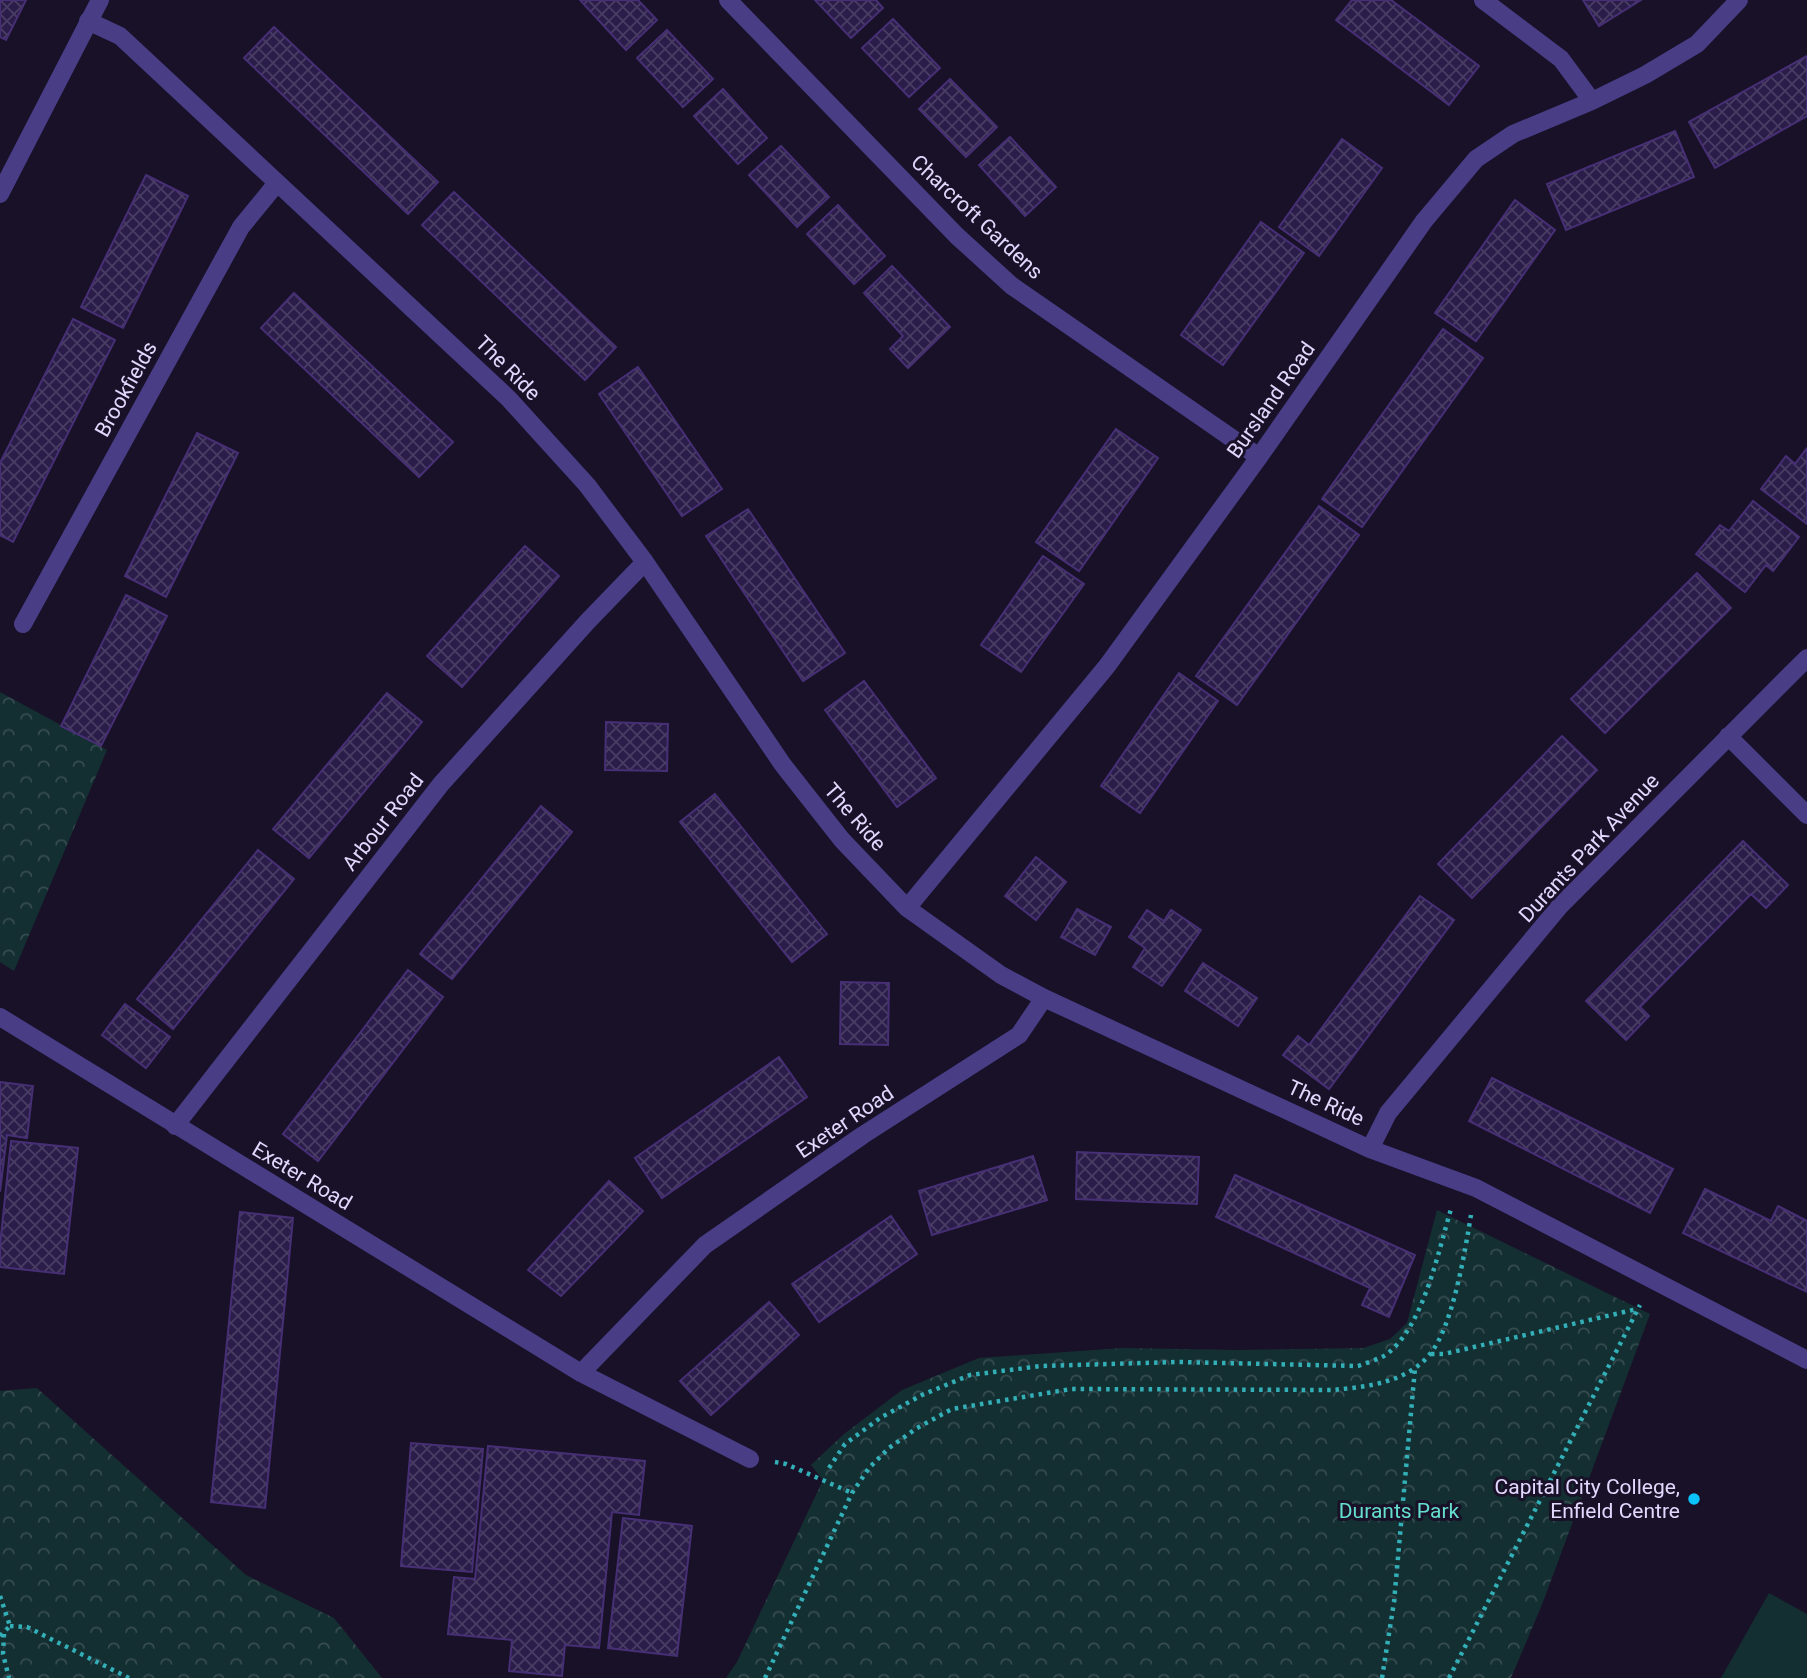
<svg xmlns="http://www.w3.org/2000/svg" width="1807" height="1678" font-family="Roboto,sans-serif">
<defs>
<pattern id="forest-crowns" width="20" height="18" patternUnits="userSpaceOnUse" patternTransform="scale(1.75)"><rect width="20" height="18" fill="#142f32"/><path d="M2 6a3 3 0 1 1 6 0M12 15a3 3 0 1 1 6 0" fill="none" stroke="#364c51"/></pattern>
<pattern id="building-cross-hatch" width="8" height="8" patternUnits="userSpaceOnUse" patternTransform="scale(1.75)"><rect width="8" height="8" fill="#2b1d49"/><path d="M0 0l8 8M0 8l8-8" fill="none" stroke="#493d64"/></pattern>
</defs>
<rect width="100%" height="100%" fill="#181128"/>
<path fill="url(#forest-crowns)" d="M0,692L107,750L14,971L0,962Z
M1437,1210L1650,1314L1543,1602L1511,1678H726L737,1662L823,1480L811,1465L844,1434L902,1390L979,1358L1123,1348L1238,1350L1363,1348L1390,1339L1407,1323Z
M37,1388L246,1575L334,1618L382,1678H0V1391Z"/>
<path fill="#142f32" d="M1769,1593L1807,1614V1678H1721Z"/>
<path fill="url(#building-cross-hatch)" stroke="#462f74" stroke-width="2" d="M0,0H26L6,40L0,37Z
M580,0H638L657,20L626,50Z
M815,0H876L883,8L851,38Z
M1352,0H1391L1479,66L1449,105L1336,20Z
M1583,0H1641L1599,26Z
M893,19L940,68L909,97L862,48Z
M274,27L438,182L408,214L244,58Z
M667,30L713,79L683,107L637,58Z
M1807,56V116L1715,168L1689,122Z
M950,79L997,127L966,157L919,109Z
M723,89L767,138L738,164L694,116Z
M1675,131L1694,177L1566,230L1547,184Z
M1010,137L1056,187L1025,216L979,165Z
M1342,139L1382,168L1319,256L1279,227Z
M781,146L829,197L797,227L749,175Z
M146,175L188,196L123,328L81,307Z
M454,192L616,347L585,380L422,225Z
M1515,200L1555,230L1476,341L1435,313Z
M838,205L885,256L854,284L807,234Z
M1261,222L1304,253L1223,365L1181,335Z
M892,266L950,327L908,368L890,349L903,336L864,293Z
M294,293L453,442L419,477L261,328Z
M73,319L115,340L13,542L0,535V463Z
M1443,329L1483,358L1362,527L1322,499Z
M638,367L722,489L682,516L599,394Z
M1116,429L1158,458L1079,571L1036,542Z
M197,433L238,453L166,597L125,576Z
M1807,448V524L1761,489L1786,456L1795,464Z
M1753,501L1799,537L1773,571L1766,565L1745,592L1696,554L1720,525L1729,531Z
M1319,506L1359,535L1237,705L1196,676Z
M748,509L845,653L803,681L706,536Z
M525,546L559,576L462,687L427,656Z
M1043,556L1084,584L1021,672L981,645Z
M1697,573L1731,608L1605,733L1571,699Z
M126,595L167,616L101,746L61,726Z
M1179,673L1218,701L1140,813L1101,786Z
M864,681L936,778L897,807L825,710Z
M387,693L422,722L309,858L273,829Z
M606,722L668,724L667,771L605,770Z
M1562,736L1597,770L1472,898L1438,864Z
M715,794L827,934L792,962L680,822Z
M541,806L572,832L452,979L420,954Z
M1743,841L1788,885L1766,908L1751,894L1640,1007L1649,1016L1626,1040L1586,1001Z
M258,850L294,879L173,1029L137,999Z
M1036,857L1066,882L1036,920L1005,896Z
M1420,896L1454,920L1329,1089L1283,1055L1298,1036L1309,1045Z
M1077,909L1111,927L1095,955L1061,937Z
M1147,910L1164,921L1171,910L1201,930L1162,986L1133,967L1145,948L1129,937Z
M1203,963L1257,998L1238,1026L1185,991Z
M408,970L443,997L318,1161L283,1134Z
M841,982L889,983L888,1045L840,1044Z
M125,1004L170,1037L146,1068L102,1035Z
M779,1057L807,1097L662,1198L635,1158Z
M1492,1078L1673,1169L1650,1213L1469,1121Z
M0,1082L33,1086L27,1138L7,1135L0,1192Z
M11,1141L78,1148L64,1274L0,1267V1245Z
M1077,1152L1199,1157L1197,1204L1076,1199Z
M1033,1156L1047,1200L932,1235L919,1191Z
M1235,1175L1415,1255L1389,1317L1362,1305L1370,1288L1216,1217Z
M609,1181L643,1211L561,1296L528,1270Z
M1705,1189L1771,1221L1778,1206L1807,1221V1292L1683,1233Z
M240,1212L293,1218L265,1508L211,1502Z
M891,1216L917,1254L819,1322L792,1284Z
M769,1302L799,1335L711,1415L680,1381Z
M411,1443L483,1449L472,1572L401,1566Z
M488,1446L645,1461L639,1515L612,1512L599,1648L565,1645L562,1676L509,1671L512,1640L448,1634L454,1577L475,1579Z
M623,1518L692,1526L677,1656L608,1648Z"/>
<g fill="none" stroke-linecap="round" stroke-linejoin="round">
<path stroke="#33afb8" stroke-width="4.5" stroke-dasharray="3.5 5" stroke-linecap="butt" d="M1431,1354H1444L1637,1309
M775,1462L786,1464L852,1493
M829,1468L845,1444L880,1418L922,1395L970,1375L1041,1366L1178,1362L1358,1366C1366,1363 1376,1360 1384,1356C1423,1330 1438,1252 1451,1209
M0,1596L10,1626
M10,1626L27,1627L129,1678
M4,1634L3,1654L9,1678
M0,1636L10,1626
M765,1678L852,1493L869,1468L889,1448L917,1428L952,1409L1071,1389L1332,1390C1365,1387 1407,1383 1430,1354C1453,1326 1465,1251 1471,1215
M1382,1678L1394,1602L1415,1368
M1449,1678L1640,1305"/>
<path stroke="#493d86" stroke-width="18" d="M728,0L957,236L1012,286L1259,457
M1483,0L1561,59L1592,101
M88,21L120,36L509,399L587,485L645,562L783,765L842,840L907,908L1001,975L1044,998L1370,1149L1476,1188L1807,1360
M0,194L100,0
M23,624L241,227L277,183
M1728,736L1807,815
M907,908L1107,666L1259,457L1424,221L1476,159L1513,134L1592,101L1645,75L1697,44L1739,0
M0,1017L581,1373L750,1459
M175,1126L441,784L588,621L645,562
M1370,1149L1388,1113L1559,907L1807,658
M581,1373L705,1245L863,1135L1019,1035L1044,998"/>
</g>
<circle fill="#09c3fa" stroke="#181128" stroke-width="2.5" cx="1694" cy="1499" r="7"/>
<g text-anchor="middle" stroke-width="6" stroke-linejoin="round" paint-order="stroke">
<g font-size="21" fill="#e2d8fe" stroke="#181128">
<text transform="translate(977 217) rotate(43)" y="7">Charcroft Gardens</text>
<text transform="translate(508 368) rotate(45)" y="7">The Ride</text>
<text transform="translate(126 389) rotate(-61)" y="7">Brookfields</text>
<text transform="translate(1271 400) rotate(-55)" y="7">Bursland Road</text>
<text transform="translate(855 817) rotate(49)" y="7">The Ride</text>
<text transform="translate(383 822) rotate(-52)" y="7">Arbour Road</text>
<text transform="translate(1589 848) rotate(-47)" y="7">Durants Park Avenue</text>
<text transform="translate(1326 1103) rotate(25)" y="7">The Ride</text>
<text transform="translate(845 1122) rotate(-34)" y="7">Exeter Road</text>
<text transform="translate(302 1176) rotate(31)" y="7">Exeter Road</text>
</g>
<g font-size="21" fill="#e2d8fe" stroke="#181128" text-anchor="end">
<text x="1680" y="1494">Capital City College,<tspan x="1680" dy="24">Enfield Centre</tspan></text>
</g>
<g font-size="21" fill="#65decf" stroke="#181128">
<text x="1399" y="1518">Durants Park</text>
</g>
</g>
</svg>
